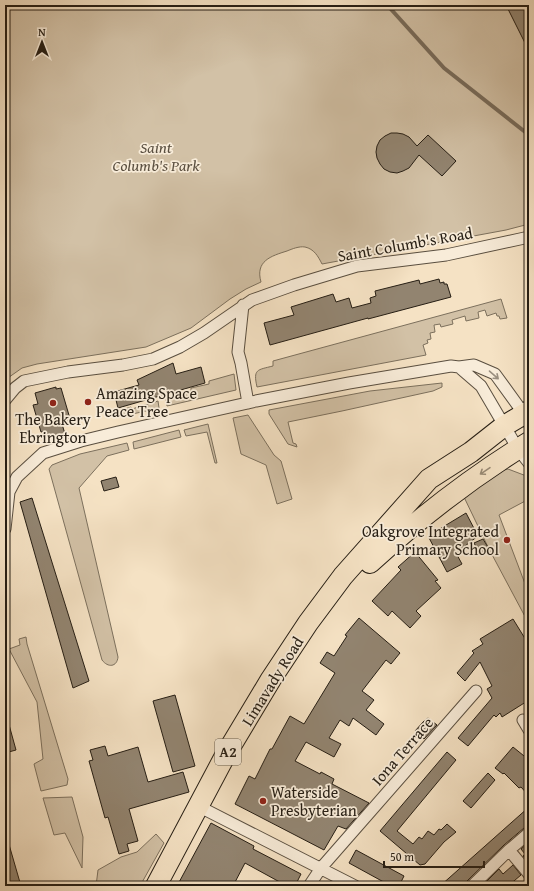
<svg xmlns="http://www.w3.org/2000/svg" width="534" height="891" font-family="'Gentium Book Plus',serif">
<rect width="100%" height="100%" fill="#f5e2c4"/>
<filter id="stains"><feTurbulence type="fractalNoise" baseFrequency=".005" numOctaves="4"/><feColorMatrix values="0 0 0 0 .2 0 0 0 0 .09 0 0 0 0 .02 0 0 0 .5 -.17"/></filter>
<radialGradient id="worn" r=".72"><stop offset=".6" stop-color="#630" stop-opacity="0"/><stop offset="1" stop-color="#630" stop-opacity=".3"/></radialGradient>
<path fill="#d2c1a6" stroke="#7c705d" d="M5,5H529V224L506,230L322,264C318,256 314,249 305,247C299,246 292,249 287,251C271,256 255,261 261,282L246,289L230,299L191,328L146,347L37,364L22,368L5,380Z
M501,299L507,318L500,319L499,316H497L496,313L487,316L485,310L478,312L479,318L466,321L465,316L452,320L453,324L441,327L440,324L434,325L435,332L430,333L431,339L427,340L428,343L423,345L426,355L257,387C253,369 257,370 273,366V361Z
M234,374L236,390L167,406L166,399L191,391V388L209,384V381Z
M442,383V387L433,391L342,411L288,422L293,443L296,444L297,447L288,444L269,414V410L370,391Z
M158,401L159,408L119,417L118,411L131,407L132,409Z
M248,415L274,455L281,461L292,499L277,504L266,465L241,454L233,418Z
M208,424L217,463H215L207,432L186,436L184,430Z
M179,430L181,437L134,449L133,442Z
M127,443L129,450L107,456L79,488L118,657C117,667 108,668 102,660L49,469L52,465L80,454Z
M508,469L529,477V499L499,515L527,589L529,590V624L489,549L463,495L504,470Z
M26,637L27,644L68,779L67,785L41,791L34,764L43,759L37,702L9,649L20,645L19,639Z
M72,797L83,837L82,868L65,833L54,835L43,798Z
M156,834L164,843L140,886H96L98,870L121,857L137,852Z"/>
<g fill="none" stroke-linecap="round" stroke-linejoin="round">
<path stroke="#786b5a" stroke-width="4" d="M389,5V7L444,68L529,135"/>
</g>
<path fill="#928470" stroke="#261e14" d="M506,5H529V51Z
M391,133H397L403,134L409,137L417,146L428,135L456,161L442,176L419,155L409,168L403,171L397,173L390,172L384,169L380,164L377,158L376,152L377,146L380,140L385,136Z
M439,279L440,283L444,282V284H447L451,297L368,319V318L270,345L264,323L294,315L291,307L333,294L336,302L349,298L352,308L371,303L370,298L376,296L375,291L419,280L420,284Z
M173,363L176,374L201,367L205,383L118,408L114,392L139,385L137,380Z
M56,387V389L61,388L71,422L62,424L65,434L48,439L45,431L41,432L33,405L38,404L35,393Z
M116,477L119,487L104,491L101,481Z
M32,498L89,681L73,688L20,502Z
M466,513L478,536L456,553L462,564L447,572L428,536Z
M483,539L489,549L480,554L474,543Z
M415,552L438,580L435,581L441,588L416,611L421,616L410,628L392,611L388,616L372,601L401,570L398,567Z
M359,618L400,653L391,664L386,660L362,691L374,700L366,710L384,724L376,735L353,718L349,726L340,720L329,738L341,744L334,757L306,742L295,761L320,774L321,772L334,779L332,784L369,803L346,829L338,826L324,850L235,804L249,776L255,779L270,749H272L290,716L304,724L335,673L320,663L327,652L334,656L347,636L345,635Z
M513,619L529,645V700L502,717L500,713L496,717L494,715L468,746L458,738L492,698L487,689L492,686L480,662L465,681L457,673L474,653L472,651L483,644L480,639Z
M175,695L195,766L173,772L153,701Z
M428,718L437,725L424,739L415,731L424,721Z
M8,721L16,750L5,753V722Z
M105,746L108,756L138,747L148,782L183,772L189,792L129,809L138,841L127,844L129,851L119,854L108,817L105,818L89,761L93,760L90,750Z
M513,747L529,760V796L521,787L519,788L504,773L503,774L495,768Z
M447,752L456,760L397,831L413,844L419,837L422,839L428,831L434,835L439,829L441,830L447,824L456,832L444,842L425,864L420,865L380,831Z
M488,773L495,780L471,808L463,801Z
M529,807V826L524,828L504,845L467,881L465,886H440Z
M211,823L254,846L253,849L301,874L295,886H287L245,863L233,886H177Z
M8,841L21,886H5V842Z
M529,842V863L523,856L525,854L521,849Z
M356,850L404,876L399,886H391L349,863Z
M513,865L521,875L508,886H482L499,869L503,874Z"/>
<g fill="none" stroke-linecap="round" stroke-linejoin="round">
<g stroke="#5a4f40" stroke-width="13">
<path id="street" d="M243,305L238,352L241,363L248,403
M459,367L481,386L518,449L529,463
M5,400L15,388L24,381L68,372L123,365L153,359L180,347L204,333L252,300L294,285L357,266L446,255L529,237
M5,529L9,492L17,477L43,453L81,441L118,432L256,401L349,383L451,366L459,367L474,365L495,374L524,414L529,424
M523,720L529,730
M198,806L355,886
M509,850L529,874
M309,886L321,868L476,691
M472,886L509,850L529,833"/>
</g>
<g stroke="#261e14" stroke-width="22">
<path id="highway" d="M370,563C419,518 472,477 529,442
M156,886L226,754L271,679L308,623L343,576L429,479L471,452L504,426L529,411"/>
</g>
<use href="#street" stroke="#f8ecd9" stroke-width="11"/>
<use href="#highway" stroke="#f5e2c4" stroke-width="20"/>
</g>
<defs><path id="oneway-shaft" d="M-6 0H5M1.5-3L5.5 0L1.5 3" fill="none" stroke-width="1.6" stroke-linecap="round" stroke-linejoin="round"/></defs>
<use stroke="#9a8f80" href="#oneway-shaft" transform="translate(494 375) rotate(41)"/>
<use stroke="#988a75" href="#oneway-shaft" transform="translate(485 471) rotate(146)"/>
<g fill="#8f2418" stroke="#f8ecd9" stroke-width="1.5">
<circle cx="88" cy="402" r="4"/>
<circle cx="53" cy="403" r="4"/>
<circle cx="507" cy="540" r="4"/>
<circle cx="263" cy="801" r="4"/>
</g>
<g text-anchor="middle" stroke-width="3.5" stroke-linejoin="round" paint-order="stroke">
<rect fill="#f8ecd9" stroke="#655c4f" stroke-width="1" x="215" y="739" width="26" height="26" rx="3"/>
<g font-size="15" font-weight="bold" fill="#261e14">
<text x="228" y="757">A2</text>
</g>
<g font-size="16" font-style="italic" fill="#5a4f40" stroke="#f8ecd9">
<text x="156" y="153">Saint<tspan x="156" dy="18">Columb's Park</tspan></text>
</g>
<g font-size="16" fill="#261e14" stroke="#f8ecd9">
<text transform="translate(405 244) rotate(-10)" y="6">Saint Columb's Road</text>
<text transform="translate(272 681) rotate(-58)" y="6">Limavady Road</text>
<text transform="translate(402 751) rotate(-49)" y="6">Iona Terrace</text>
</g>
<g font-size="16" fill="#261e14" stroke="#f8ecd9" text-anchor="start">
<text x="96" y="399">Amazing Space<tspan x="96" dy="18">Peace Tree</tspan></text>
<text x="53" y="425" text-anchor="middle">The Bakery<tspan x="53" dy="18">Ebrington</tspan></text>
<text x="499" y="537" text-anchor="end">Oakgrove Integrated<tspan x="499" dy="18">Primary School</tspan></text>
<text x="271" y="798">Waterside<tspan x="271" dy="18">Presbyterian</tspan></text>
</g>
</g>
<rect width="534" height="891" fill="none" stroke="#f5e2c4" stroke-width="20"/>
<rect x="6" y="6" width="522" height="879" fill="none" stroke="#261e14" stroke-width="2"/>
<rect x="10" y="10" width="514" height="871" fill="none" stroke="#261e14"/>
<g transform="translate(42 42)" stroke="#f8ecd9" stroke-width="3" paint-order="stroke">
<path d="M0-3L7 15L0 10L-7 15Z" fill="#261e14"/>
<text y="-6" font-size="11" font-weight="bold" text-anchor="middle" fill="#261e14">N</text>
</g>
<path d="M384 861v6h100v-6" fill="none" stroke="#261e14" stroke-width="2"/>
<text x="390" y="861" font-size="12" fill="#261e14" stroke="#f8ecd9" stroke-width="3" paint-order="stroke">50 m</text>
<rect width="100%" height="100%" filter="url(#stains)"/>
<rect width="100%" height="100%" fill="url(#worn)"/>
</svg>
